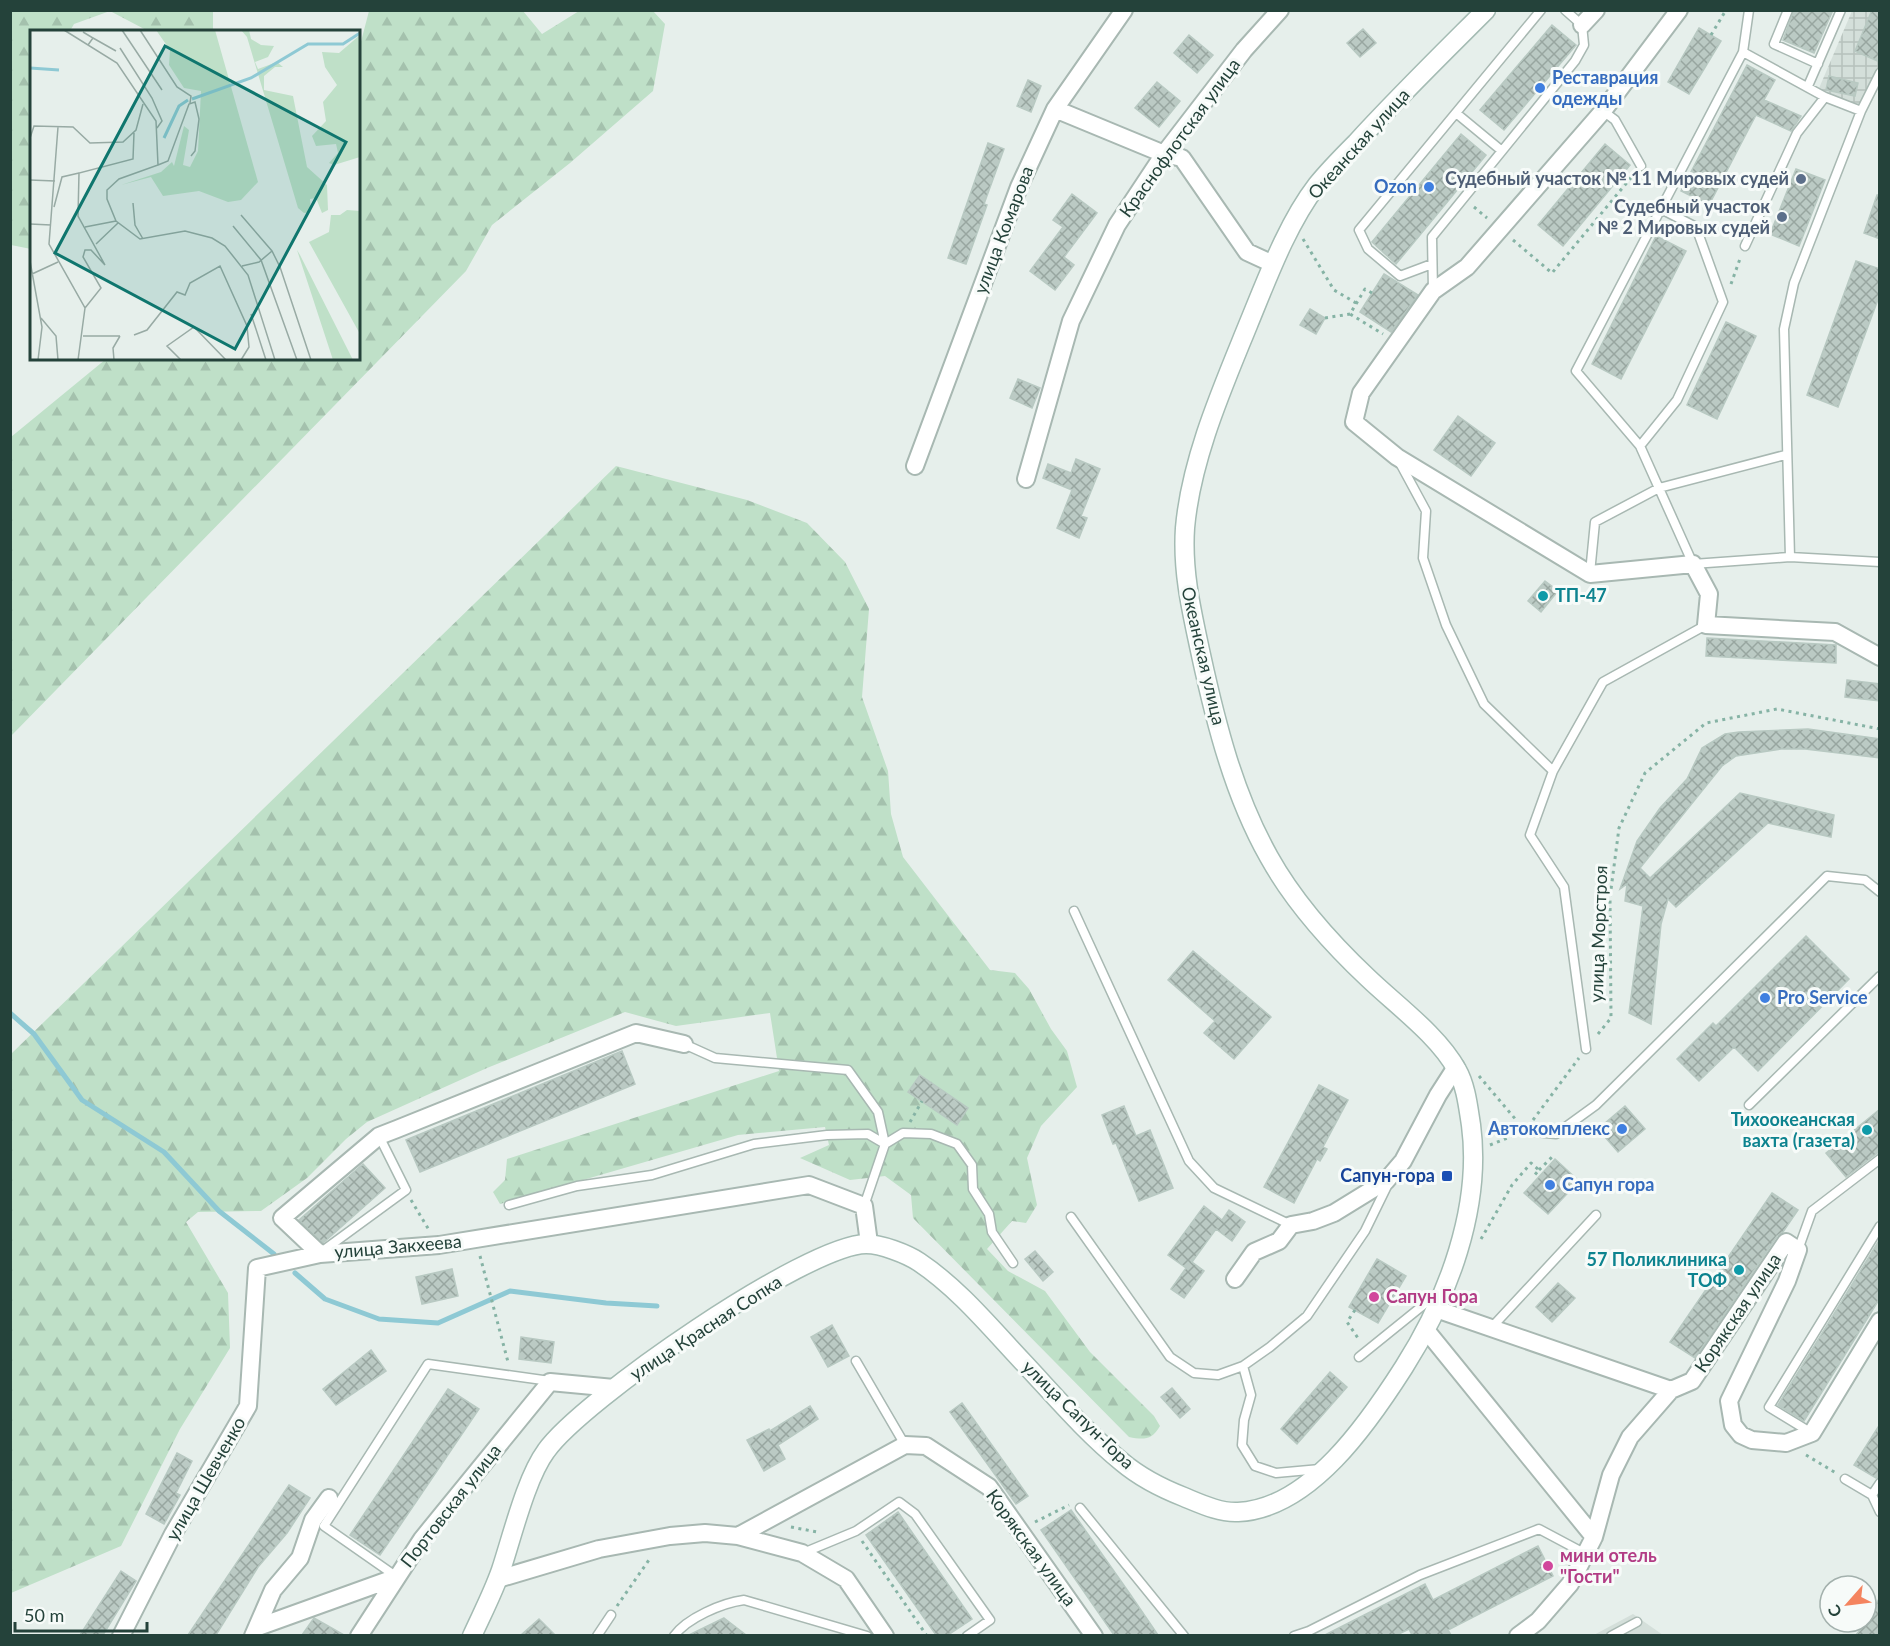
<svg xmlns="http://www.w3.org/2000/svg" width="1890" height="1646" font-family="Lato,sans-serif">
<defs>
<pattern id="industrial-grid" width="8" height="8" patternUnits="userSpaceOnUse" patternTransform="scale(1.5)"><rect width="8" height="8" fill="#d4dfda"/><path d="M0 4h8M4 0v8" fill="none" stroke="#b6c1bc"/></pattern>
<pattern id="forest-firs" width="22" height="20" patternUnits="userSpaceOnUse" patternTransform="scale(1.5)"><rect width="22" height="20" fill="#bfe0c8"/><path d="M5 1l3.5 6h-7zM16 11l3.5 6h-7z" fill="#a4c1ad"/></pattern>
<pattern id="building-cross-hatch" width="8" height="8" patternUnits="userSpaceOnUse" patternTransform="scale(1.5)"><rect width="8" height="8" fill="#bbcac4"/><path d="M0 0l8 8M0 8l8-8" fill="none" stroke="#98a6a0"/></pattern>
</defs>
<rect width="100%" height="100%" fill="#e6efeb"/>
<path fill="#d4dfda" d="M1633,1614L1663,1635L1592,1636Z"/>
<path fill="url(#industrial-grid)" d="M1852,11H1879V73L1861,111L1817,93Z"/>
<path fill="url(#forest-firs)" d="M10,11H213V31H148L110,11L74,24L70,31L32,32L31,249L11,245Z
M369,11H523L542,34L579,11H653L665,24L653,91L570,163L492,225L466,271L11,736V437L106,359L358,358V53Z
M616,466L747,500L807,523L845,562L869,609L862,697L888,771L891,814L903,857L990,970L1015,973L1029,989L1051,1029L1067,1051L1077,1087L1041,1126L1027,1158L1037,1205L1026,1223L1012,1221L987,1249L1008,1271L1045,1291L1090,1352L1154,1416L1160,1426C1152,1440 1144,1440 1129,1437L913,1218L911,1195L885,1176L850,1180L800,1158L829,1145L825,1127L738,1135L500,1204L493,1192L505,1180L507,1159L779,1071L770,1013L676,1026L625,1012L487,1068L367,1122L346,1139L307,1178L261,1211L198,1212L186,1222L228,1293L230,1348L180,1429L121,1546L11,1593V1054Z"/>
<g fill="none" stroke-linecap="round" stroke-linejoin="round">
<path stroke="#8ec9d4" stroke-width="5" d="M10,1013L34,1034L82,1100L164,1152L219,1211L274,1254
M295,1273L325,1299L379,1319L438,1323L510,1291L606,1303L657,1306"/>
</g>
<path fill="url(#building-cross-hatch)" stroke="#b8c9c2" stroke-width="1.5" d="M1794,10H1833L1814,53L1783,40Z
M1872,10H1880V62L1855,51Z
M1552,25L1576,45L1504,130L1480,110Z
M1699,28L1721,41L1689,94L1668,82Z
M1363,29L1376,43L1360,57L1347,43Z
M1189,35L1213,55L1197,73L1174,53Z
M1747,65L1775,80L1764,100L1801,116L1791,131L1756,115L1709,205L1681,191Z
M1829,76L1858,83L1855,96L1826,90Z
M1028,80L1041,86L1031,112L1017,106Z
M1157,82L1180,101L1159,127L1135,108Z
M1461,134L1486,155L1396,264L1372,242Z
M988,143L1004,149L984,204L987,205L966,264L948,258Z
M1605,144L1630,165L1563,246L1538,225Z
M1796,169L1825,180L1799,246L1770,234Z
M1072,194L1097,213L1064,257L1074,265L1055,290L1030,271L1063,227L1053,220Z
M1877,195H1880V239L1864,233Z
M1656,236L1686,251L1621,379L1592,364Z
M1856,261L1880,269V294L1838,407L1807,395Z
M1384,274L1418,295L1391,332L1360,312Z
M1310,309L1325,318L1316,334L1300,325Z
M1726,322L1756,336L1717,419L1687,405Z
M1018,379L1040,388L1032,408L1010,398Z
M1458,416L1495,443L1471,476L1434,450Z
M1076,459L1100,469L1081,516L1087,518L1079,538L1057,528L1072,490L1043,478L1048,464L1071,473Z
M1545,581L1558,591L1541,612L1528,601Z
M1707,638L1836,645V663L1706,656Z
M1847,680L1880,684V701L1845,697Z
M1808,729L1880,739V758L1805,749H1781L1736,756L1722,766L1640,868L1650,878L1740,793L1834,815L1831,837L1768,823L1676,907L1668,899L1661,924L1651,1024L1629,1013L1643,906L1625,901L1627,884L1620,889L1637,841L1660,808L1687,779L1702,748L1725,734L1739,732Z
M1806,936L1849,979L1758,1071L1734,1047L1699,1081L1677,1059L1713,1023L1716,1026Z
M1193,951L1271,1017L1234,1059L1204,1033L1215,1021L1168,980Z
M622,1051L635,1084L420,1172L406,1140Z
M920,1075L968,1108L957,1125L908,1092Z
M1319,1085L1348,1100L1323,1147L1327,1149L1320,1161L1317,1159L1294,1203L1264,1187Z
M1124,1106L1136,1136L1150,1130L1173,1188L1139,1201L1116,1143L1113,1144L1102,1115Z
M1625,1106L1645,1129L1618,1152L1598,1129Z
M1880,1109V1151L1846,1177L1826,1153Z
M1555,1159L1579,1181L1548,1214L1524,1193Z
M363,1164L385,1188L323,1243L299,1220Z
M1772,1193L1798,1210L1783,1232L1777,1236L1695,1358L1670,1342Z
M1204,1206L1222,1220L1229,1210L1245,1222L1232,1241L1216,1229L1192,1262L1204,1271L1184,1298L1171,1289L1186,1268L1168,1255Z
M1880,1239V1298L1804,1421L1778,1405Z
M1035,1251L1053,1272L1043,1281L1025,1259Z
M1377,1259L1406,1276L1378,1323L1349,1307Z
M452,1269L458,1296L422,1304L416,1277Z
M1558,1283L1575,1298L1552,1322L1536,1307Z
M832,1325L849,1356L828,1367L811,1337Z
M521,1337L554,1342L551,1363L519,1359Z
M371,1350L386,1371L336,1405L323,1389Z
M1330,1372L1347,1387L1297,1444L1281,1429Z
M1172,1388L1190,1409L1180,1418L1161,1397Z
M448,1389L479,1409L380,1555L350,1535Z
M962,1403L1028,1496L1016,1504L950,1412Z
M810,1406L818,1419L778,1445L785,1459L764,1471L747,1440L769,1429L770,1431Z
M1880,1424V1477L1876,1478L1854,1465Z
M177,1453L192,1461L176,1493L180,1495L164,1524L146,1514Z
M289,1485L310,1498L287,1533L258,1567L216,1635H188Z
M1071,1510L1130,1594L1158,1635H1114L1041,1530Z
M898,1512L972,1619L948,1635H936L866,1535Z
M1538,1546L1553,1576L1448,1630L1451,1635H1412L1409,1629L1397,1635H1325L1425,1584L1433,1600Z
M121,1571L136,1581L103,1635H80Z
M1880,1597V1635H1856L1866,1622Z
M314,1618L344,1635H302Z
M724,1618L746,1635H689Z
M539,1619L555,1635H521Z"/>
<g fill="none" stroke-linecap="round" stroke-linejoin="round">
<g stroke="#a8b8b2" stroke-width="11">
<path id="service" d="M1749,10L1743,52L1825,97L1861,111
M1788,10L1774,44L1818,64
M1743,52L1576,371L1640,446L1693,564L1790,557L1880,562
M1808,86L1841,10
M1603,111L1615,120L1641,166
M1456,113L1502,151
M1745,246L1797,133L1825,97
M1432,264L1400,276L1368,249L1359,230L1541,10
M1433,291L1432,237L1575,61L1584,45L1582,25L1565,10
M1640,446L1677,400L1723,302L1696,227L1661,209
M1400,463L1426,511L1423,558L1446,625L1484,704L1553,771
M1790,557L1784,329L1794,283L1861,111L1880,73
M1590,573L1595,522L1659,488L1785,455
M1074,911L1189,1161L1214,1188L1291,1225
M684,1044L715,1058L848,1070L878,1112L885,1144L864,1206
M1586,1049L1564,887L1530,835L1553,771L1603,682L1706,625
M1749,1105L1880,976
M1525,1131L1556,1134L1596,1105L1827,876L1865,880L1880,892
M509,1205L577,1186L652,1175L754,1144L827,1135L868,1134L885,1144L903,1133L931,1134L957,1144L972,1165L973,1189L989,1214L992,1232L1013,1263
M1071,1217L1170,1357L1194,1373L1218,1375L1243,1366L1270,1347L1307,1316L1365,1231L1388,1184
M324,1250L406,1190L379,1136
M1798,1250L1812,1211L1880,1159
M1492,1327L1596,1215
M1359,1357L1437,1294
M856,1361L905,1445
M1243,1366L1251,1395L1244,1420L1242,1445L1255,1466L1276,1473L1320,1469
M1810,1432L1769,1407L1880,1226
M1845,1479L1872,1495L1880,1512
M1872,1495L1880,1483
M1080,1508L1184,1636
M803,1553L856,1531L899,1502L915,1514L990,1620L967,1636
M397,1577L324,1526L428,1364L550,1381
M597,1636L611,1615
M674,1636C687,1618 722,1603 744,1600L867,1636
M1294,1636L1309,1631L1420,1575L1539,1529L1586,1554
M1611,1636L1637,1622"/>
</g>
<g stroke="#a8b8b2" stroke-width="20">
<path id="minor" d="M1679,10L1603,111L1467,267L1433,291L1361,393L1354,422L1397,457L1590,574L1693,564L1709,594L1706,625L1835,632L1880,657
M1582,25L1596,10
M1055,109L1164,154L1182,158L1247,252L1273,264
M915,466L1019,187L1055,109L1124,10
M1026,479L1071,321L1117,225L1164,154L1244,50L1280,10
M684,1044L636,1033L397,1129L379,1136L282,1218L320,1254L439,1245L809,1185L864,1206L869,1243
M1235,1279L1254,1252L1279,1241L1291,1225L1313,1221L1334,1213L1386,1181L1403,1161L1438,1095L1456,1067
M1436,1309L1671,1390
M1426,1330L1594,1537
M738,1536L905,1445L926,1446L989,1487L1094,1636
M498,1579L599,1549L670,1536L705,1533L738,1536L802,1553L846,1579L885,1636
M258,1627L397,1577
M121,1636L173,1534L248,1406L257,1268L320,1254
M253,1636L273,1590L300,1558L313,1520L329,1498
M359,1636L422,1539L550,1382L614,1388
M1518,1636L1538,1621L1570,1584L1594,1537L1611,1475L1630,1437L1671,1390L1692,1381L1786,1242L1798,1250L1787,1281L1729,1401L1733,1425L1741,1435L1752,1440L1786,1443L1812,1433L1880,1321"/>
</g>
<g stroke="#a4bbb3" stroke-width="21">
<path id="secondary" d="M472,1636C482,1614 493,1593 501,1570C512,1537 526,1478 546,1451C582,1400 806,1245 866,1244C881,1244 907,1254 919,1262C958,1288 990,1327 1022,1361C1054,1395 1085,1432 1122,1462C1141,1478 1161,1488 1184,1497C1201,1504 1220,1513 1238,1512C1310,1509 1369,1422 1404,1367C1448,1298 1482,1207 1471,1125C1468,1106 1466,1086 1457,1070C1439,1036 1395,1004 1368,978C1331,943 1294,902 1269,857C1234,795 1216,724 1201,655C1192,613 1182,572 1185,528C1191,459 1222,389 1248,325C1267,279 1287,224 1317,185C1329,170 1343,156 1356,143C1398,97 1442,54 1486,10"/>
</g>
<path stroke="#86b3a5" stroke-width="3" stroke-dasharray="3 4.5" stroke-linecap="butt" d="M1711,35L1726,10
M1474,207L1487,218
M1303,239L1334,290L1356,303
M1513,240L1552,273L1634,174
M1731,284L1741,256
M1372,293L1365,289L1350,314L1383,334
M1325,318L1350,314
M1598,1034L1611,1018L1610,897L1619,828L1645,773L1706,723L1777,709L1880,729
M1479,1076L1517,1121
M1533,1120L1579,1058
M910,1122L922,1101
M1490,1145L1515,1135
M1539,1170L1553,1156
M411,1200L429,1230
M1481,1239L1512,1185L1531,1163L1539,1170L1533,1177
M480,1256L508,1362
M1355,1310L1347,1322L1360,1341
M1806,1455L1836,1473
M1035,1522L1069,1505
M791,1527L817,1532
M862,1541L927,1636
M617,1606L651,1557"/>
<use href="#service" stroke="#fff" stroke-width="8"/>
<use href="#minor" stroke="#fff" stroke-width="16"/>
<use href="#secondary" stroke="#fff" stroke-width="18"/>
</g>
<g fill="#3f7fe0" stroke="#f7fbf9" stroke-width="2">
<circle cx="1540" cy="88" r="6"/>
<circle cx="1429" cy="187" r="6"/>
<circle cx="1765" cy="998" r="6"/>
<circle cx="1622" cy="1129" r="6"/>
<circle cx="1550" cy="1185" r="6"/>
</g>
<g fill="#5c6f8a" stroke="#f7fbf9" stroke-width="2">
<circle cx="1801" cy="179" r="6"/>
<circle cx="1782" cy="217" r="6"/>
</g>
<g fill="#0f9aa8" stroke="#f7fbf9" stroke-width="2">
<circle cx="1543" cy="596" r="6"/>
<circle cx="1867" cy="1130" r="6"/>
<circle cx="1739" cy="1270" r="6"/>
</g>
<rect fill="#1a4fb4" stroke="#f7fbf9" stroke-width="2" x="1441" y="1170" width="12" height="12" rx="3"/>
<g fill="#d1479c" stroke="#f7fbf9" stroke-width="2">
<circle cx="1374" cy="1297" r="6"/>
<circle cx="1548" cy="1566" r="6"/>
</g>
<g text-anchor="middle" stroke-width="6" stroke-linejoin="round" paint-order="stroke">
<g font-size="18" font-weight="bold" fill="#366cbe" stroke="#f7fbf9" text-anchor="start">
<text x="1552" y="84">Реставрация<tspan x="1552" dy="21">одежды</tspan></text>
<text x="1417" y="193" text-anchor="end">Ozon</text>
<text x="1777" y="1004">Pro Service</text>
<text x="1610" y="1135" text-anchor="end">Автокомплекс</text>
<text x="1562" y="1191">Сапун гора</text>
</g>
<g font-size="18" fill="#24423a" stroke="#f7fbf9">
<text transform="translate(1180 138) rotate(-54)" y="6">Краснофлотская улица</text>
<text transform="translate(1359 144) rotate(-48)" y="6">Океанская улица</text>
<text transform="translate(1004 230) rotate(-69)" y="6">улица Комарова</text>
<text transform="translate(1203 656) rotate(77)" y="6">Океанская улица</text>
<text transform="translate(1599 934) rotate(-88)" y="6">улица Морстроя</text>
<text transform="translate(398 1247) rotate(-5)" y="6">улица Закхеева</text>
<text transform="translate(1738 1313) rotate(-56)" y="6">Корякская улица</text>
<text transform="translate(706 1328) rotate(-33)" y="6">улица Красная Сопка</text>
<text transform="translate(1078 1415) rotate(44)" y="6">улица Сапун-Гора</text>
<text transform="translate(206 1479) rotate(-60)" y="6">улица Шевченко</text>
<text transform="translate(451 1506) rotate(-52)" y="6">Портовская улица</text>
<text transform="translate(1031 1548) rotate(54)" y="6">Корякская улица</text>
</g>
<g font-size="18" font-weight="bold" fill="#4e5e75" stroke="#f7fbf9" text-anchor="end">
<text x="1789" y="185">Судебный участок № 11 Мировых судей</text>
<text x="1770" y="213">Судебный участок<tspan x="1770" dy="21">№ 2 Мировых судей</tspan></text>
</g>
<g font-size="18" font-weight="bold" fill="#0d838f" stroke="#f7fbf9" text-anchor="end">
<text x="1555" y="602" text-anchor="start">ТП-47</text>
<text x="1855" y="1126">Тихоокеанская<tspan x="1855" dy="21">вахта (газета)</tspan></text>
<text x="1727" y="1266">57 Поликлиника<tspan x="1727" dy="21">ТОФ</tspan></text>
</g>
<g font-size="18" font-weight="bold" fill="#164399" stroke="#f7fbf9" text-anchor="end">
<text x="1435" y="1182">Сапун-гора</text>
</g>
<g font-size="18" font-weight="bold" fill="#b23c85" stroke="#f7fbf9" text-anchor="start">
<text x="1386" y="1303">Сапун Гора</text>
<text x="1560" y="1562">мини отель<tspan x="1560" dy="21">"Гости"</tspan></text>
</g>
</g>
<g transform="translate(30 30)">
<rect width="330" height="330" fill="#e6efeb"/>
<path d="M126,0H185L228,152L211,170L198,172L169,161L133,166L121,147L91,155L131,142L142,132L144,136L154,96L159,100L153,135L160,137L168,121L171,61L154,58L139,35L140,20ZM211,0H219L221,9L231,15L244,16L238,27L225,32L228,39L247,32L253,37H245L234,46V60L263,66L277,137L297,155L298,180L292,183L286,168L280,169L281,182L274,183L268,178L217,7ZM330,5V127L304,135L299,133L308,123L306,114L286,116L282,106L296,91L293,72L307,55L295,37L292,22L309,23ZM317,180L330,181V304L279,212L299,202L301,185H310ZM267,220L270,225L323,330H303Z" fill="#bfe0c8"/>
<path fill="none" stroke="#8ec9d4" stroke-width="3" d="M0,38L29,40M162,69L221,48L278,14H313L330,3M134,108L149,76L158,70"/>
<path fill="none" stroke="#98aaa4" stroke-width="1.5" d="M34,0L87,33L126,91L128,135L89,149L77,160V169L86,191L110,209L155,201L182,208L195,216L218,245L245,330M92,0L132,60M110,0L147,57L161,66L160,73M53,2L63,8L58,15M63,8L86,21M90,18L122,68L132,91L127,98M28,97L19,214L55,278L48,330M0,108L4,96L43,97L60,113L93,112L106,100L113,74M128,135L138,131L159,74L165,72L169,89L165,121L161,126M0,150L25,151M103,173L105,195L113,209M24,177L32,147L49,143M211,185L242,221L250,237L281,330M0,194L21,195M203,196L231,230L267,330M55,197L86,191M66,214L88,193M0,231L12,297L8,330M212,236L229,232L242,221M2,244L28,232M55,278L71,258L53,227L55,220H61L75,235L48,186L49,143L103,129L104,103M221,284L236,330M11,288L26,306L28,330M104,305L117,300L147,262L155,265L160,253L190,236L217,296L219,317L211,330M53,306H90M84,330L83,318L90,306M151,330L137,316L164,297L196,330"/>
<path fill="#0f766e" fill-opacity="0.15" stroke="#0f766e" stroke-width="3" d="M135,16L316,112L205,319L25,223Z"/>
<rect width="330" height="330" fill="none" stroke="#24423a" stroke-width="3"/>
</g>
<rect width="1890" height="1646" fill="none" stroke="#24423a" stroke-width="24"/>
<g transform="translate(1848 1604) rotate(242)"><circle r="28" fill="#f7fbf9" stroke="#a3b1ad" stroke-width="1.5"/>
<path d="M0-4.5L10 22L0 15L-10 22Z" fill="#f4845f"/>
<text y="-9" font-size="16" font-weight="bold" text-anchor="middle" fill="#24423a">С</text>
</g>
<path d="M15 1622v9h132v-9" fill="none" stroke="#24423a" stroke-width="3"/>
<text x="24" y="1622" font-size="18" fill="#24423a" stroke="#f7fbf9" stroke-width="4.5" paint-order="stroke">50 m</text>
</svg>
